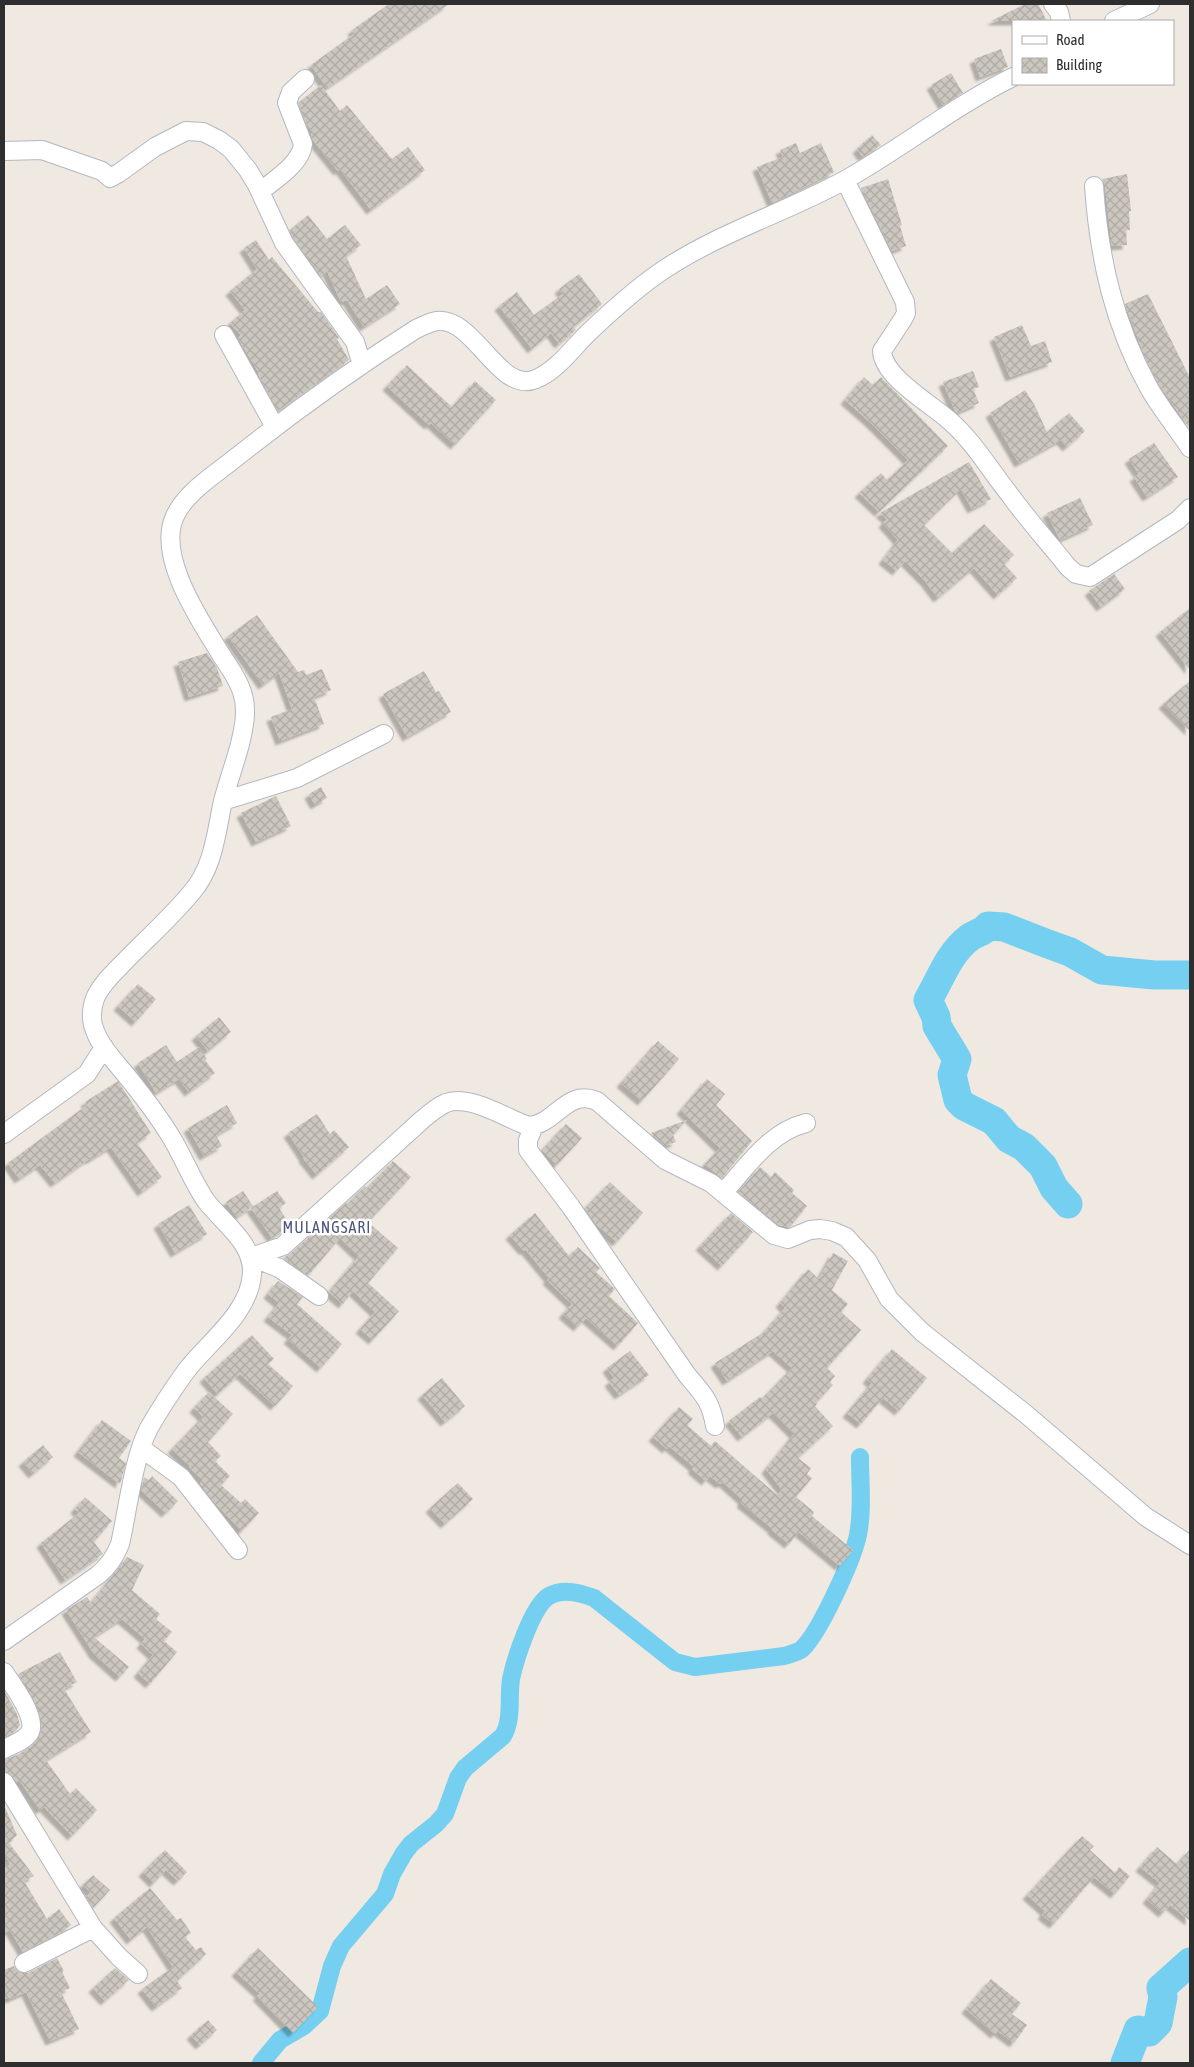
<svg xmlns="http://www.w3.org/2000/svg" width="1194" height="2067" font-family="'Asap Condensed',sans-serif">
<defs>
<pattern id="building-cross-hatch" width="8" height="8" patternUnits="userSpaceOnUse" patternTransform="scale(1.25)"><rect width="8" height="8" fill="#cbc7bf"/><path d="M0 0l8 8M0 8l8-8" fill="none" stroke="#afaba4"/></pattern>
<filter id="shadow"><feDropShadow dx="-4.5" dy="4.5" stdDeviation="1" flood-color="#0004"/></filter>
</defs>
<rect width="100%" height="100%" fill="#efe9e1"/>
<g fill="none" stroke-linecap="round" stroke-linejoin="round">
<path stroke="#75cff0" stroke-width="18" d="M261,2063L280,2040L304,2026L320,2011L332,1966L341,1946L385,1894L392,1874L404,1853L411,1844L436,1824L445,1814L458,1778L465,1768L503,1736C513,1719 508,1698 511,1679C515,1660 532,1606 549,1596C564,1588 580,1593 594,1598L675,1662L695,1667L784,1656C790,1654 797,1653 802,1649C820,1632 853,1559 858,1535C863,1510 860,1483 860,1457"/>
<path stroke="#75cff0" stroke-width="29" d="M1068,1204L1054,1188L1043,1166L1024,1147L1009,1139L994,1121L964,1106L958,1100L952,1075L957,1059L937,1026L936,1017L928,1000C940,980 949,953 969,938C975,933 983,933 988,926L1004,927L1048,944L1070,952L1102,970L1154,975H1190
M1125,2063L1138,2030L1149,2032L1158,2023L1163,1997L1161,1988L1190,1962"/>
</g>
<path fill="url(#building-cross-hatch)" filter="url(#shadow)" d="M389,4H449L327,88L311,65L354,34L352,30Z
M1025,4H1038L1047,21H991Z
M1001,49L1008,67L980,77L974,59Z
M951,73L963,93L943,105L931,85Z
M321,85L340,111L347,105L392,159L408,147L425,170L371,210L340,169L338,171L313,140L311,134L313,132L306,123L298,103Z
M872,135L881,145L863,157L857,149Z
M796,143L800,153L821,143L834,172L772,203L757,167L783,157L780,150Z
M1127,174L1131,211H1129L1130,230H1126L1127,245L1112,246L1105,185L1102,179Z
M888,179L902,225L900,226L906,246L892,251L861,188Z
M308,215L327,239L345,225L361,245L346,256L366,299L387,285L400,304L364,327L347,300L341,302L327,271L321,276L293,238L290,230Z
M256,240L269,260L272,257L318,312H321L339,338L337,339L349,360L278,411L258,374L259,373L238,338L241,335L230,323L245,310L230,291L257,269L244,248Z
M579,274L602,304L573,327L576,330L559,344L551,333L532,349L499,306L517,292L534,315L563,294L559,289Z
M1148,294L1190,378V429L1158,383L1146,360L1125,304Z
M1022,325L1031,346L1045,341L1052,362L1010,377L994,337Z
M407,365L452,407L475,381L496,400L455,445L431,423L429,425L387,386Z
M973,371L979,387L973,389L979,403L956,413L943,382Z
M864,377L873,385L881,377L948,446L879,512L859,493L881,473L887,480L908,460L870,422L845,400Z
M1025,390L1035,406L1047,432L1069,413L1085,431L1067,447L1061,440L1019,463L990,413Z
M1154,443L1178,477L1147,497L1134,477L1139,474L1129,459Z
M969,462L991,499L972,509L961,489L924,525L952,553L984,524L1014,555L1004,564L1017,578L998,595L974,568L938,598L925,581L905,561L897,571L883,560L898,540L883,523L887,519L880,513Z
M1080,498L1093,525L1060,540L1047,513Z
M1114,574L1125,589L1101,607L1089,591Z
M1190,608V670L1160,632Z
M257,615L298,672L304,670L306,675L322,669L331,690L314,697L324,724L280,741L271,717L292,709L279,673L263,685L228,636Z
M207,653L217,668L223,686L189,697L178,662Z
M424,671L436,692L439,691L451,712L407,737L383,694Z
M1190,681V731L1163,704Z
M321,787L327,798L315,805L309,794Z
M276,796L291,826L256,842L241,813Z
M138,984L156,999L136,1022L118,1006Z
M219,1017L231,1032L208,1051L196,1036Z
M658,1041L679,1059L642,1101L621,1083Z
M166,1045L177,1062L199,1047L207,1059L205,1060L215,1073L189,1092L179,1079L156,1093L138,1063Z
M707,1079L725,1094L716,1105L752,1141L722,1178L705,1164L720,1148L681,1110Z
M118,1081L151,1133L137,1143L162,1177L142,1192L111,1147L90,1160L89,1159L55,1183L40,1165L19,1179L8,1163L87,1105L85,1102Z
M227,1105L237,1123L216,1135L222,1146L204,1156L188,1128Z
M317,1114L330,1134L334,1130L349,1147L317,1175L303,1158L304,1157L288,1133Z
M687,1120L673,1135L676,1142L665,1146L651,1133Z
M566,1124L582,1138L557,1165L542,1150Z
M393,1161L411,1177L368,1222L398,1248L368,1283L399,1311L373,1340L360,1329L375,1312L353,1291L343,1304L329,1292L359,1256L340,1238L308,1276L283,1258L290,1254L346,1203L347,1204L365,1186L367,1188Z
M760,1167L771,1177L775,1172L794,1190L792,1193L807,1206L790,1227L779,1225L738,1192Z
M610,1182L643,1213L617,1242L596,1224L585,1208Z
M243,1191L253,1206L237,1217L226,1202Z
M277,1191L286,1203L279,1208L290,1225L272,1238L251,1208Z
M189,1205L207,1234L175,1253L158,1224Z
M535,1213L569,1256L578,1247L600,1268L596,1272L615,1289L609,1296L638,1323L618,1346L586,1318L578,1327L563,1314L572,1304L547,1280L549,1278L525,1249L524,1251L510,1235Z
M731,1213L753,1232L722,1266L700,1246Z
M833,1253L848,1261L832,1290L848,1304L841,1312L861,1330L827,1368L835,1376L830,1382L833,1385L816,1403L817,1404L815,1406L833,1426L798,1458L811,1468L807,1474L812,1478L796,1497L814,1512L812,1516L853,1550L840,1566L799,1532L789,1544L772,1530L773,1529L741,1503L743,1500L723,1482L720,1484L710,1476L706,1481L692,1469L694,1467L669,1446L667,1449L653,1437L679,1407L693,1419L687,1425L711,1446L715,1441L777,1495L782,1490L766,1469L794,1434L773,1413L742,1437L729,1421L760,1397L762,1399L792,1368L773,1351L727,1381L715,1363L764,1332L785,1308L780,1303L808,1269L819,1279Z
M278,1281L303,1297L297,1304L342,1344L321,1368L288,1339L292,1335L268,1317L279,1303L268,1294Z
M252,1335L274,1359L268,1364L293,1386L275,1406L240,1374L218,1394L204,1378Z
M892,1349L927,1378L899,1411L883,1398L861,1424L847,1413L872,1383L867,1379Z
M630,1351L649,1375L619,1395L609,1382L614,1378L607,1368Z
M442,1378L465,1406L445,1422L422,1395Z
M209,1392L233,1414L208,1442L221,1456L215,1461L230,1476L221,1485L241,1503L245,1499L259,1513L242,1531L214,1502L200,1483L203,1480L189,1467L190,1466L172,1449L203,1417L194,1408Z
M102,1420L131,1441L119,1458L126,1463L120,1484L78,1452Z
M43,1445L53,1457L33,1474L23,1462Z
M152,1476L178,1501L166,1513L141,1490L144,1477L149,1480Z
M458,1483L473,1499L445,1524L430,1508Z
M85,1497L112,1521L94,1542L103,1554L65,1580L41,1543L79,1513L75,1509Z
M127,1557L144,1565L132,1590L160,1614L156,1619L172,1632L164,1641L177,1652L150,1684L138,1673L153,1655L141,1644L145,1639L122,1619L94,1637L129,1667L120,1677L94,1654L66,1610L87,1597L91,1603Z
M60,1652L77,1682L64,1689L91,1732L46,1760L70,1794L76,1788L97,1810L72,1836L44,1807L40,1810L20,1781L17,1782L9,1773L4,1771V1760L19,1754L33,1745L39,1738L42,1728L36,1705L18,1674Z
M4,1690L17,1714L20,1725L16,1731L4,1737Z
M4,1805L17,1835L9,1843L34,1876L24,1881L47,1919L59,1909L71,1925L63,1931L23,1952L10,1930L4,1933V1869L10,1865L4,1850Z
M1082,1836L1094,1846L1090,1850L1115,1873L1119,1867L1130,1876L1115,1894L1094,1877L1054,1924L1042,1915L1045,1911L1027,1895Z
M1157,1847L1177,1864L1190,1849V1921L1170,1905L1163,1913L1147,1899L1160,1883L1140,1867Z
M165,1850L187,1872L178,1881L166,1870L154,1883L143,1872Z
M93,1875L110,1890L93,1908L86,1897L91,1892L83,1885Z
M150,1888L177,1920L181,1918L191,1933L185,1937L196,1950L201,1947L206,1954L177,1981L182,1988L156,2007L142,1989L173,1967L147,1927L131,1940L114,1918Z
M258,1948L318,2007L293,2033L257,1996L260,1994L236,1972Z
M57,1958L64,1971L62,1972L70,1988L61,1992L79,2029L50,2041L26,1992L10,1999L9,1997L4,1999V1970L14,1966L19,1972L28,1973Z
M115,1968L129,1980L105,2001L93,1988Z
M991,1979L1021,2003L1012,2014L1027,2025L1014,2043L998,2031L995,2034L966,2009Z
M208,2020L217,2030L200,2045L191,2035Z"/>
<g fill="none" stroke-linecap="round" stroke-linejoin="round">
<g stroke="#b4b7c1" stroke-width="20">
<path id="minor" d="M1053,4L1059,12L1061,21
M1114,21L1150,4
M4,151L42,150L102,171L110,178L119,173L155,147L186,131L203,132L219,140L231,149L248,170L257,185L284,243L355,342L362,365
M845,180L905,302L906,313L903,319L882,351C883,377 931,404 950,421C974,442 990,470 1010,495C1028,520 1049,543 1068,567L1076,574L1090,577L1178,520L1190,508
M1094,186C1099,258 1114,325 1149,388C1161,409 1177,428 1190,448
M260,192C275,179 301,164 303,144L287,103L291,92L305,79
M224,335L275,427
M223,801L297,778L384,734
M534,1126L528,1140V1150L571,1207L687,1375C703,1394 711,1401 715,1426
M4,1134L87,1074L104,1047
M724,1192C748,1165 770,1132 806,1123
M251,1257L283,1246L423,1119C430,1113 437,1107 446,1103C469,1094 506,1118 528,1126C556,1125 566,1088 597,1101L665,1160L711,1183L774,1235L788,1239L810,1230L820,1229L832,1231L846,1237L867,1260L889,1299L922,1332L1027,1415L1146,1517L1190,1545
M251,1257L279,1268L319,1296
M141,1448L181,1477L238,1550
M4,1641L98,1575C109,1566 115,1557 120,1544C128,1509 133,1459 149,1428C160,1409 173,1389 186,1371C208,1342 249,1314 252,1274C254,1243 223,1223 206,1201C193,1182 185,1161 174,1142C158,1114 137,1088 116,1063C107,1052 97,1040 93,1025C91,1016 92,1005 96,996C104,980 118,969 130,956C151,935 173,915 192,892C214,866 216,833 223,801C228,782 235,763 240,744C244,727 248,709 242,692C238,678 228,666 220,653C200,620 156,556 175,516C186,492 213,476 234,459C292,413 353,369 416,329C423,326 430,322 437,321C475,317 499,395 536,379C556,371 572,349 587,334C609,313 631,293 656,275C714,234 783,214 845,180C902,148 954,106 1013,77
M4,1672C12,1684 37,1717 30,1732C26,1740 12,1745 4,1749
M4,1782L93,1928L119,1957L138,1974
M24,1963L93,1928"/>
</g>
<use href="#minor" stroke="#fff" stroke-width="18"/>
</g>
<g text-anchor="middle" stroke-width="5" stroke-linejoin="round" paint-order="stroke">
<g font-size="16" letter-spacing="1" fill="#4d5680" stroke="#fff">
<text x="327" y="1233">MULANGSARI</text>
</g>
</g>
<rect width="1194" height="2067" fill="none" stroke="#2e2e2e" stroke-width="10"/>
<rect x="1012" y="20" width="162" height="65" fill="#ffffff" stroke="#ababab"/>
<rect x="1022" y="36" width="25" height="8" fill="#ffffff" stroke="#ababab"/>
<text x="1056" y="45" font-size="15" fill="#2e2e2e">Road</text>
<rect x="1022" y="58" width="25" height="15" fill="url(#building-cross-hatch)" stroke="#ababab"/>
<text x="1056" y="70" font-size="15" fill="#2e2e2e">Building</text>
</svg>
